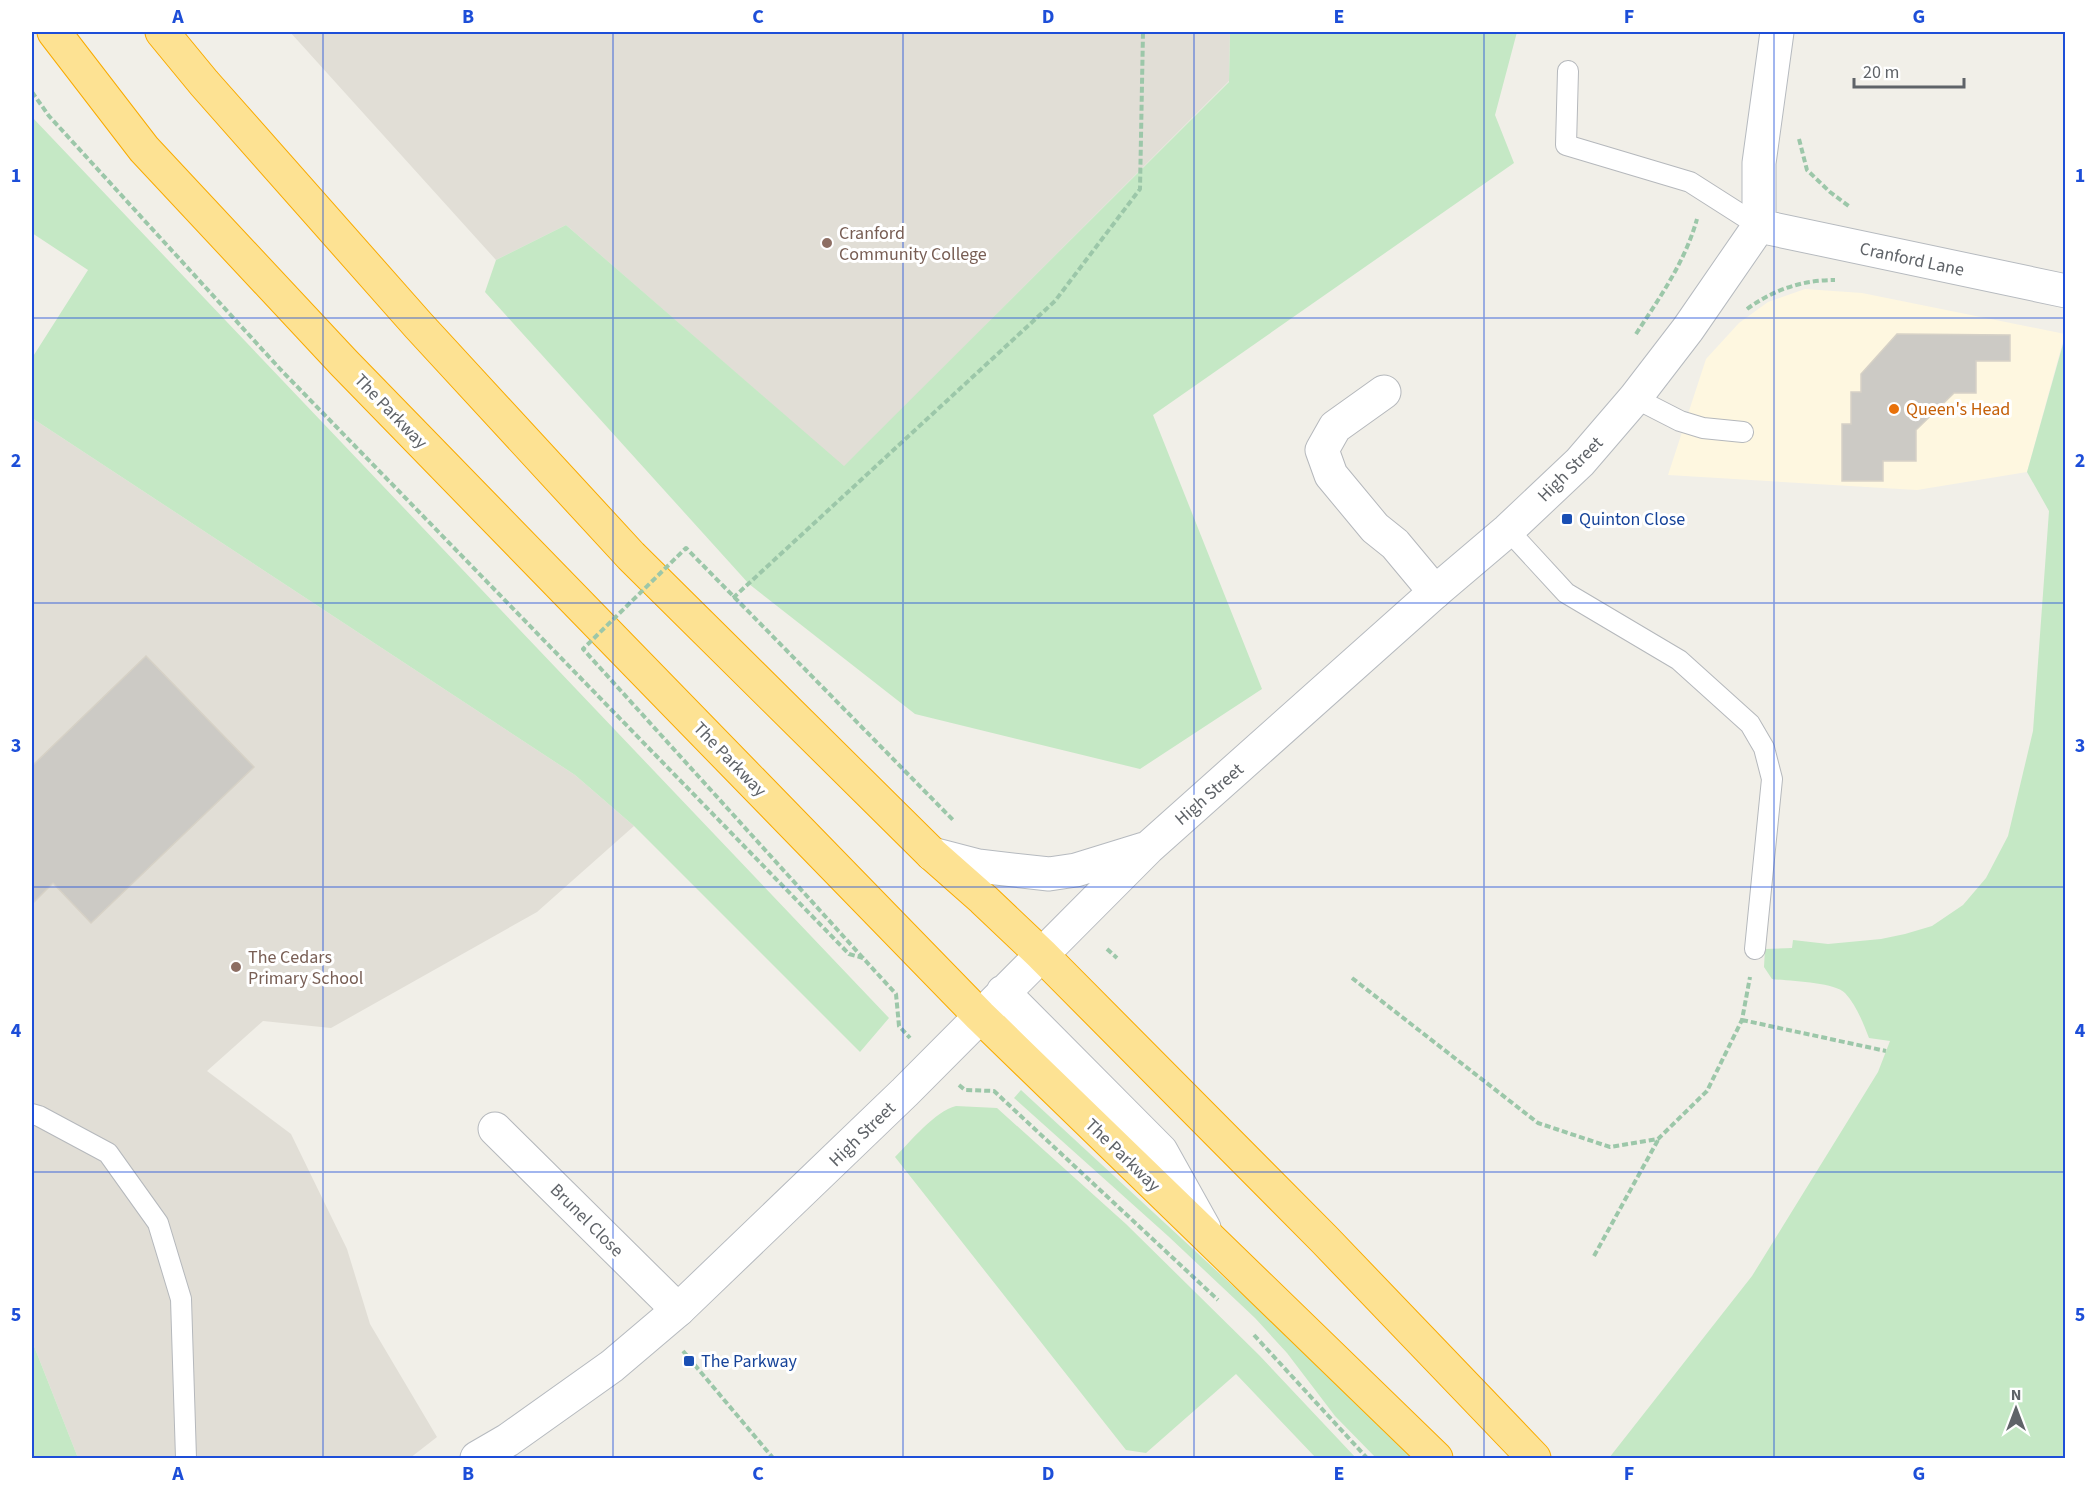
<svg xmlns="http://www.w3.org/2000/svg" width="2097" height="1490" font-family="'Source Sans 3',sans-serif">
<rect width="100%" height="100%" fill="#f1efe8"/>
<path fill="#fef7e0" d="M1805,289L1862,293L2065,334L2027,472L1917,490L1668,475L1706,359L1739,323L1768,302Z"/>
<path fill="#e1ded6" d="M290,32H1230L1229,81L844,467L566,225L496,260Z
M32,418L575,775L634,826L537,912L331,1028L263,1021L207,1071L291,1134L347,1249L370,1324L437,1437L410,1458H78L32,1341Z"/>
<path fill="#c5e8c5" d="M1230,32H1517L1495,115L1514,163L1153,415L1262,689L1140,769L915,714L749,584L485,292L496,260L566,225L844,466L1229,82Z
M32,117L889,1018L860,1052L634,826L575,775L32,418V358L88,270L32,233Z
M2065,337V1458H1609L1752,1276L1878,1072L1890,1041L1869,1038C1863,1023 1857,1006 1845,993C1834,982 1789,981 1772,979L1764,967L1765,949L1792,948L1793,940L1828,944L1881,939L1905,934L1932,926L1963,905L1986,878L2008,836L2033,731L2049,511L2027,472Z
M1021,1090L1419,1458H1376L1335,1416L1287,1353L1255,1318L1168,1236L1014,1098Z
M956,1106L997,1108L1126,1224L1259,1355L1356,1458H1316L1236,1374L1146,1453L1126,1450L895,1157C910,1142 935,1111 956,1106Z
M32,1341L78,1458H32Z"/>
<path fill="#cccac5" stroke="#d6d1c6" stroke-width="1.5" d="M1897,334L2010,335V361H1976V393H1954L1916,430V461H1883V481H1842V424H1851V392H1861V374Z
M146,656L254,767L91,923L53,883L32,904V766Z"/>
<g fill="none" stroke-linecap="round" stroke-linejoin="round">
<g stroke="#b5b8bc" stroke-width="22">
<path id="lane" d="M1568,71L1566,145L1690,182L1759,226
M1635,398L1680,421L1703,428L1743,432
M1508,530L1566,593L1679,660L1750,724L1764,748L1772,779L1755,949
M32,1114L39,1116L108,1153L158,1223L181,1299L186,1458"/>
</g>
<g stroke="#b5b8bc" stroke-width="35">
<path id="street" d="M1384,392L1335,427L1322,450L1331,475L1375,528L1395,544L1435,592
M495,1129L678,1310"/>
</g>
<g stroke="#b6babf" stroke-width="35">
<path id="secondary" d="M1759,226L2066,291
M932,854L978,866L1049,874L1076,870L1144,849
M1003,992L1161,1151L1204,1228
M477,1458L508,1440L612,1366L678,1310L905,1092L1148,848L1435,592L1508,530L1580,462L1635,398L1688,329L1759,226V163L1777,32"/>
</g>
<g stroke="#f9ab00" stroke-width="35">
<path id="highway" d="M54,32L144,149L344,363L980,1016L1436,1458
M162,32L204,83L419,326L631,556L932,854L983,899L1041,954L1324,1239L1534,1458"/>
</g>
<path stroke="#9cc7a9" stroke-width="4" stroke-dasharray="6 3" stroke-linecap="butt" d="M32,92L49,116L281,370L849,954L863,958L896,994L899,1026L910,1038
M1799,139L1807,170L1830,192L1850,207
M1747,309C1773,290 1802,280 1835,280
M1636,334C1660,297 1685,262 1697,219
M733,598L1055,301L1140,189L1143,32
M1107,949L1117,958
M1352,978L1538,1123L1610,1147L1658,1139L1707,1091L1742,1020L1750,977
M1742,1020L1886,1051
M959,1085L965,1090L994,1091L1218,1300
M1594,1256L1658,1140
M1254,1335L1367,1458
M683,1351L773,1458"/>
<use href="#lane" stroke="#fff" stroke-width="20"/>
<use href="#street" stroke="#fff" stroke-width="33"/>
<use href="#secondary" stroke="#fff" stroke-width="33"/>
<use href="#highway" stroke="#fde293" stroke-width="33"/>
<path stroke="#9cc7a9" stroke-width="4" stroke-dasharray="6 3" stroke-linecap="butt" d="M863,958L583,649L686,548L953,820"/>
</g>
<path fill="none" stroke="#1d4ed8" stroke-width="1.5" stroke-opacity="0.55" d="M323,32V1458M613,32V1458M903,32V1458M1194,32V1458M1484,32V1458M1774,32V1458M32,318H2066M32,603H2066M32,887H2066M32,1172H2066"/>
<g fill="#8d6e63" stroke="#fff" stroke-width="2">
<circle cx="827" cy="243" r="6"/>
<circle cx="236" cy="967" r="6"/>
</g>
<circle fill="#e8710a" stroke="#fff" stroke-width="2" cx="1894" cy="409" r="6"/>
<g fill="#1a4fb4" stroke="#fff" stroke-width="2">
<rect x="1561" y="513" width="12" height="12" rx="3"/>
<rect x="683" y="1355" width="12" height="12" rx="3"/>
</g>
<g text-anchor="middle" stroke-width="6" stroke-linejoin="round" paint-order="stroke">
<g font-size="18" fill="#785e54" stroke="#fff" text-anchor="start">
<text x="839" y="239">Cranford<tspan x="839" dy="21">Community College</tspan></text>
<text x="248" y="963">The Cedars<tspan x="248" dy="21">Primary School</tspan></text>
</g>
<g font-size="18" fill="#5f6368" stroke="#fff">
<text transform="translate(1912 259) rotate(12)" y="6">Cranford Lane</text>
<text transform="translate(391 411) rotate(46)" y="6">The Parkway</text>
<text transform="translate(1570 469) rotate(-45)" y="6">High Street</text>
<text transform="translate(730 759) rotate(46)" y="6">The Parkway</text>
<text transform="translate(1209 794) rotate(-41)" y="6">High Street</text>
<text transform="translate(862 1134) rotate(-44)" y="6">High Street</text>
<text transform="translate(1123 1155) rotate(44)" y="6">The Parkway</text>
<text transform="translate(587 1220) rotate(45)" y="6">Brunel Close</text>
</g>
<g font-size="18" fill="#c56008" stroke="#fff" text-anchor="start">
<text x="1906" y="415">Queen's Head</text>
</g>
<g font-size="18" fill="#164399" stroke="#fff" text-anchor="start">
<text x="1579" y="525">Quinton Close</text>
<text x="701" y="1367">The Parkway</text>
</g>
</g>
<rect width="2097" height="1490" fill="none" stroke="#ffffff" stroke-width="66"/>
<g transform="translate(2016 1409)" stroke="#ffffff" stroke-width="4.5" paint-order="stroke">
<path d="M0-4.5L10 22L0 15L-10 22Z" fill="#5f6368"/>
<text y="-9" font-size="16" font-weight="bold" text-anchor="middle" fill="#5f6368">N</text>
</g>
<path d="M1854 78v9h110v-9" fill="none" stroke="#5f6368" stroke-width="3"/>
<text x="1863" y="78" font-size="18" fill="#5f6368" stroke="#ffffff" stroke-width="4.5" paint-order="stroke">20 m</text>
<rect x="33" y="33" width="2031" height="1424" fill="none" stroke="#1d4ed8" stroke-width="2"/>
<g font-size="20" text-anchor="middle" font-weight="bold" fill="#1d4ed8">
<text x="178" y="23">A</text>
<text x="468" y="23">B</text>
<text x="758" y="23">C</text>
<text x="1048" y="23">D</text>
<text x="1339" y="23">E</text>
<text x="1629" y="23">F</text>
<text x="1919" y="23">G</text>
<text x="16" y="182">1</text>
<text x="2080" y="182">1</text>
<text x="16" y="467">2</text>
<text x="2080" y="467">2</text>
<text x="16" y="752">3</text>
<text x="2080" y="752">3</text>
<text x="16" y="1037">4</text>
<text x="2080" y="1037">4</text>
<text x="16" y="1321">5</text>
<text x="2080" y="1321">5</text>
<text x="178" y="1480">A</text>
<text x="468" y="1480">B</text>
<text x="758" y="1480">C</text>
<text x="1048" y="1480">D</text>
<text x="1339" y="1480">E</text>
<text x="1629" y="1480">F</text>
<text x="1919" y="1480">G</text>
</g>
</svg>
